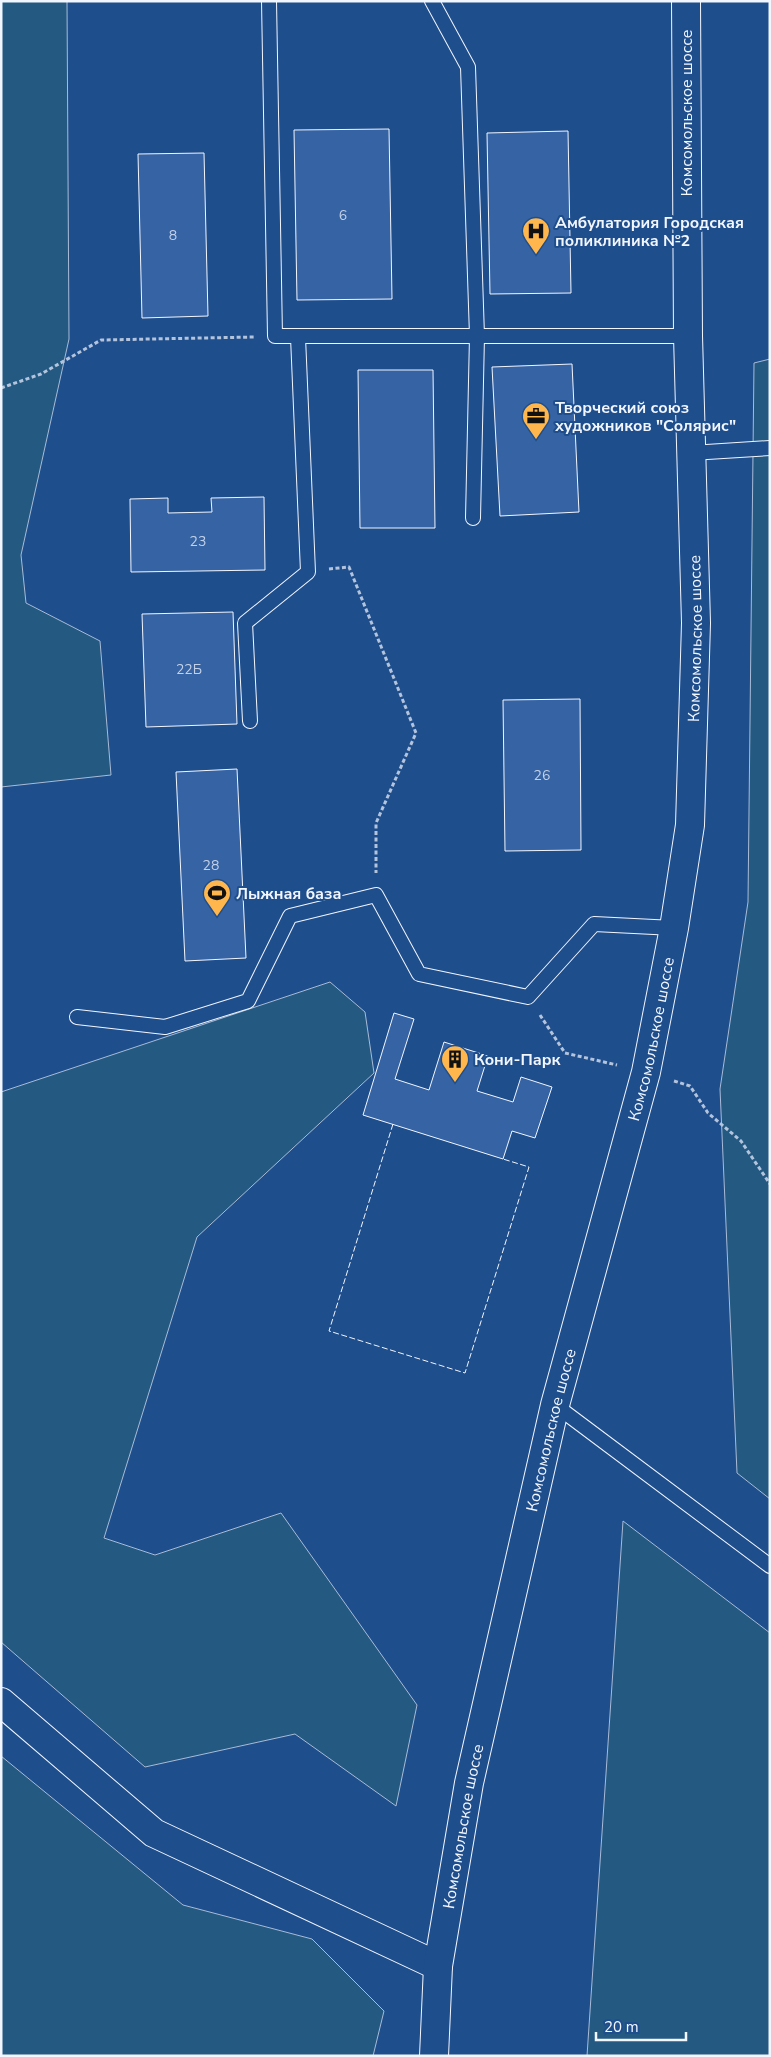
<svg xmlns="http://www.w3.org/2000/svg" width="771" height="2057" font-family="'Nunito Sans',sans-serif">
<rect width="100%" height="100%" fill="#1f4e8c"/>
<path fill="#245a82" stroke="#a8bbd7" d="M1,1H67L69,339L21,555L26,603L100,641L111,775L1,787Z
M770,359V1499L737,1473L720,1089L748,902L754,363Z
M330,982L365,1012L374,1073L197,1237L104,1538L155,1555L281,1513L417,1705L396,1806L295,1734L145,1767L1,1642V1092Z
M623,1521L770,1633V2056H587Z
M1,1756L183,1905L312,1939L384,2011L373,2056H1Z"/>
<path fill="#3563a3" stroke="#f2f6ff" d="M389,129L392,299L297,300L294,130Z
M568,131L571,293L490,294L487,133Z
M204,153L208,316L142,318L138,154Z
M572,364L579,512L500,516L492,367Z
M358,370H433L435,528H360Z
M264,497L265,570L131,572L130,499L168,498V513L212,512L211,498Z
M233,612L237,724L146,727L142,614Z
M580,699L581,850L505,851L503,700Z
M237,769L246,958L185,961L176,772Z
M394,1013L414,1019L395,1079L429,1090L444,1042L488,1056L477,1091L513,1102L521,1077L552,1087L535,1138L512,1131L503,1159L363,1115Z"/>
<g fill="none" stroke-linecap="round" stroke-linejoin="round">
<g stroke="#f2f6ff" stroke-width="16">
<path id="service" d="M269,1L275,336H688
M432,1L468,67L477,336L473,518
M691,453L770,448
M250,721L245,623L308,572L298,337
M77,1017L165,1027L248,1001L290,916L376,895L419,974L528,997L594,924L674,928
M555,1405L770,1566"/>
</g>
<g stroke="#f2f6ff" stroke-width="30">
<path id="tertiary" d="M1,1702L154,1833L438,1966"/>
</g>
<g stroke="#f2f6ff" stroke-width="30">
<g id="primary">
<path id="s1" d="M434,2056L438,1966L469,1783L555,1405L646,1072L674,928L690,825L696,623L688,336L686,1"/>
</g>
</g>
<path stroke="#b3c4dc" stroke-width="3" stroke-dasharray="4 2.5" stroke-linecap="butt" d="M1,388L41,374L101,340L254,337
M329,569L349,567L416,733L376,823V873
M540,1015L565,1053L617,1065
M674,1081L690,1086L708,1113L741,1141L770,1184"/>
<use href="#service" stroke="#1f4e8c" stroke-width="14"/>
<use href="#tertiary" stroke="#1f4e8c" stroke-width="28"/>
<use href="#primary" stroke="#1f4e8c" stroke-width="28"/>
<path stroke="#f2f6ff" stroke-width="1" stroke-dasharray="6 2.5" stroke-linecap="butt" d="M393,1124L329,1331L465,1373L529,1167L503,1159"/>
</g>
<defs>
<g id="hospital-pin" transform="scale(1.4375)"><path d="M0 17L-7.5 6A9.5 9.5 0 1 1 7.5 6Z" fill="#ffb74d" stroke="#1f4e8c"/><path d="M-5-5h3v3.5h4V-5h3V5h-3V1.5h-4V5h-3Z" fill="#111"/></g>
<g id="office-pin" transform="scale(1.4375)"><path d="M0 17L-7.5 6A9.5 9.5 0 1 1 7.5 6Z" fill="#ffb74d" stroke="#1f4e8c"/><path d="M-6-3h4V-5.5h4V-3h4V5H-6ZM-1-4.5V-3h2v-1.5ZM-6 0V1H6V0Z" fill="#111"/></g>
<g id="stadium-pin" transform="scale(1.4375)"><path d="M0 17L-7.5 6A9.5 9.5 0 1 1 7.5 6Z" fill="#ffb74d" stroke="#1f4e8c"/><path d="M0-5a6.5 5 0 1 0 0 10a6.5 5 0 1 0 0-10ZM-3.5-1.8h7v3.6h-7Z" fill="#111"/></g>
<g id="building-pin" transform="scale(1.4375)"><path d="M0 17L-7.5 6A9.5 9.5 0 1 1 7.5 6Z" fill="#ffb74d" stroke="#1f4e8c"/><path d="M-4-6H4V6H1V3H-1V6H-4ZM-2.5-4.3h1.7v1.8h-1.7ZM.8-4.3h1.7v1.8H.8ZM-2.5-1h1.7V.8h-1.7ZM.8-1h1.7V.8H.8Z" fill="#111"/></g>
</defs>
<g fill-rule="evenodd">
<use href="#hospital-pin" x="536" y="231"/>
<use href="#office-pin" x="536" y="416"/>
<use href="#stadium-pin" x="217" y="893"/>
<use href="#building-pin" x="455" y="1059"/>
</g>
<g text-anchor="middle" stroke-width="4" stroke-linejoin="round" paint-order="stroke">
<g font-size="14" fill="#c3d1e8">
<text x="343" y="220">6</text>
<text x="173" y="240">8</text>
<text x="198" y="546">23</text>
<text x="189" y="674">22Б</text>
<text x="542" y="780">26</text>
<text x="211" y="870">28</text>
</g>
<g font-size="16" fill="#f2f6ff" stroke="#1f4e8c">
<text transform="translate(686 113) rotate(-90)" y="6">Комсомольское шоссе</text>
<text dy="6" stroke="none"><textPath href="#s1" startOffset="1446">Комсомольское шоссе</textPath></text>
<text dy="6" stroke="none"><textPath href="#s1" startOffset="1042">Комсомольское шоссе</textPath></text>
<text dy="6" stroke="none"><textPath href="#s1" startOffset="638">Комсомольское шоссе</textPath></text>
<text dy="6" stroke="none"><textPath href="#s1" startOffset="232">Комсомольское шоссе</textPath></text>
</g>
<g font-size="16" font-weight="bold" fill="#f2f6ff" stroke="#1f4e8c" text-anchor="start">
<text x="555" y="228">Амбулатория Городская<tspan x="555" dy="18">поликлиника №2</tspan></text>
<text x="555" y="413">Творческий союз<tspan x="555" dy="18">художников "Солярис"</tspan></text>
<text x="236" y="899">Лыжная база</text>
<text x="474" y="1065">Кони-Парк</text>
</g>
</g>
<rect width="771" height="2057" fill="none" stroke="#f2f6ff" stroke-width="5"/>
<path d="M596 2032v8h90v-8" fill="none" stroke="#f2f6ff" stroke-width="2.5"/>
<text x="604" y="2032" font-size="15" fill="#f2f6ff" stroke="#1f4e8c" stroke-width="4" paint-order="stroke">20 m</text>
</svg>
